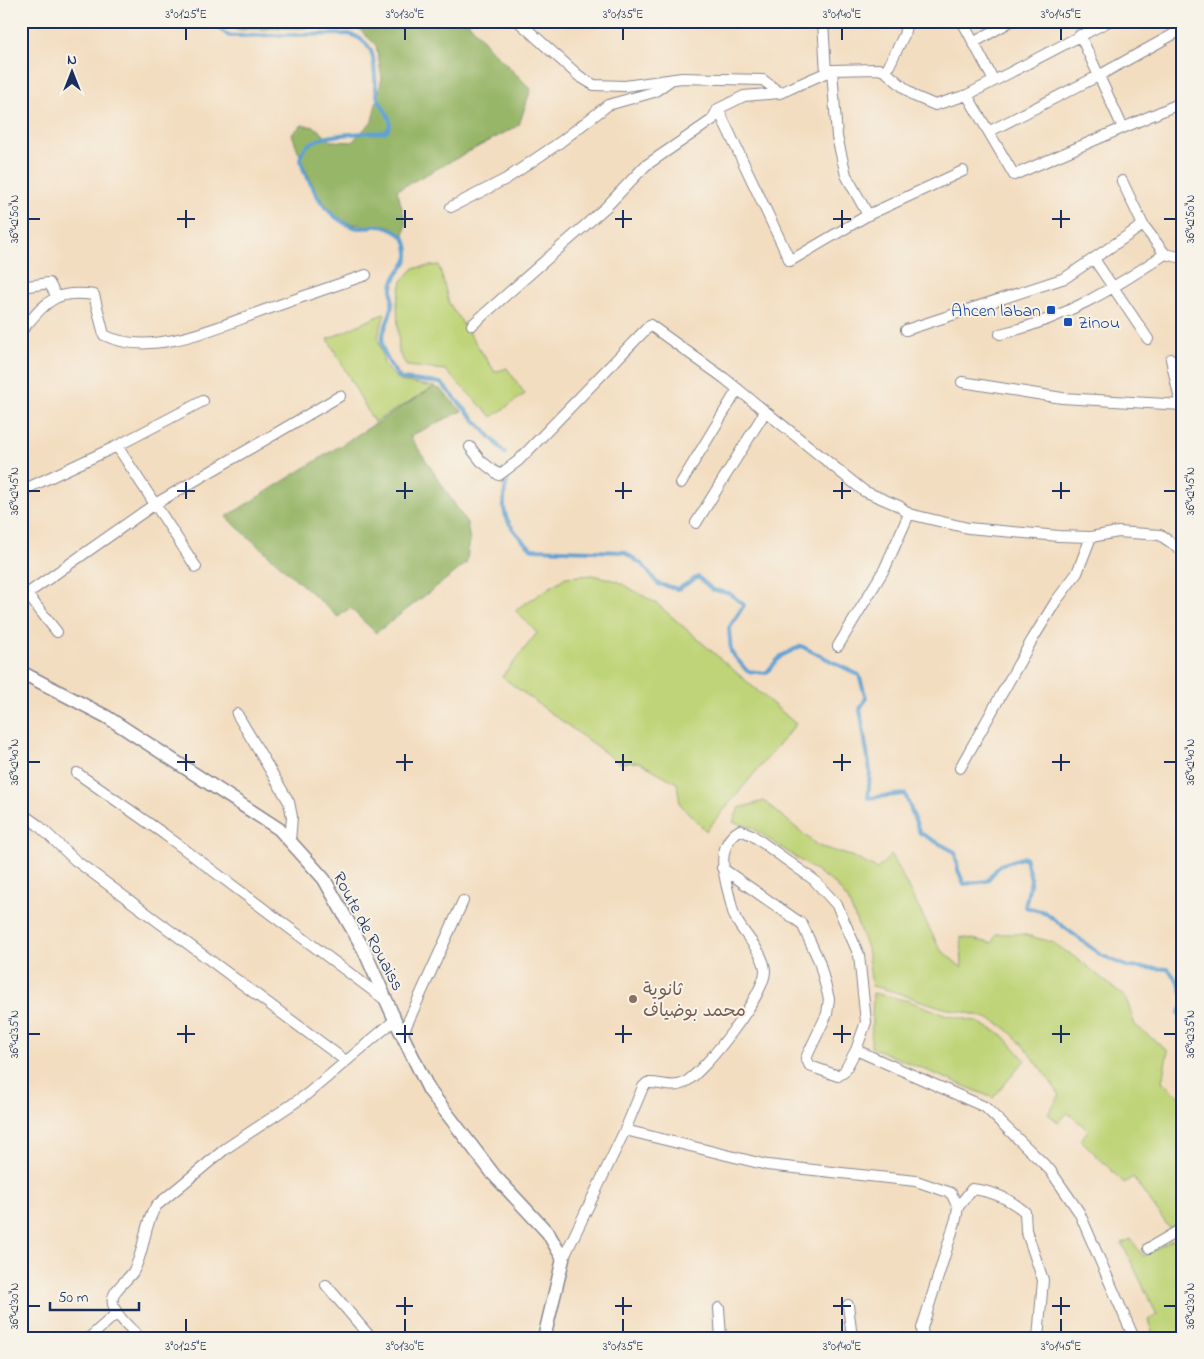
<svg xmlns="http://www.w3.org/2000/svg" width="1204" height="1359" font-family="'Indie Flower','Playpen Sans Arabic',sans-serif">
<rect width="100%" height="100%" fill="#f7f3e8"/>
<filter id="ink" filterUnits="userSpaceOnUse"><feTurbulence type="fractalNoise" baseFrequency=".02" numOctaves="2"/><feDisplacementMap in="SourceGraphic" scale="10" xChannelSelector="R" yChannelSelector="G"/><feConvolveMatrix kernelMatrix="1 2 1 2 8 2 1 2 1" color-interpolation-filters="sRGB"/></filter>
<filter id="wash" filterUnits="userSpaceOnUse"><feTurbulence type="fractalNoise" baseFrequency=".0096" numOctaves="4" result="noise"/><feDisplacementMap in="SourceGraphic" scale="20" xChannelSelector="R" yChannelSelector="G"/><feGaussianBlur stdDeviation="1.12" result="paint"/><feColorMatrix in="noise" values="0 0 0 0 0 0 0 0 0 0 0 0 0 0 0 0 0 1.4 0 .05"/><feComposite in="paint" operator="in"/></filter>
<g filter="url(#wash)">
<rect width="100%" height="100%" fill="#f3ddc0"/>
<path fill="#bfd478" stroke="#6d826b" d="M439,265L449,303L495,372L507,368L525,394L492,417L445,370L407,366L399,353L397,303L402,281L414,268Z
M385,313L378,337L385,367L400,381L434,387L374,422L328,339Z
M593,575L617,581L656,603L796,724L706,831L680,804L677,783L639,762L619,763L502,677L537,633L515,610L566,577Z
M764,801L818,846L851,856L877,869L891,855L940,949L962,968L961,937L992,943L996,934H1022L1052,942L1082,962L1126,998L1135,1025L1168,1051L1162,1081L1183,1100V1191L1179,1194L1183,1200V1221L1170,1229L1133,1177L1124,1183L1081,1140L1088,1130L1068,1113L1058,1122L1048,1114L1060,1095C1046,1076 1020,1037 1001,1025C980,1012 953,1012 931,1004C911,998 893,990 872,986L867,948L848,900L835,884L751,827L733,822L739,808Z
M873,993L909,1001L947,1015L975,1021L1003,1035L1025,1060L993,1098L871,1047Z
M1183,1234V1338H1154L1148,1320L1157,1315L1122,1243L1131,1239L1143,1256Z"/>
<path fill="#97b668" stroke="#597263" d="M219,21H467L491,49L531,89L519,125L397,190L406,223L404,236C385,219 380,227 359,225C322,223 302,162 292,134L302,125L315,127L331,141L352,142L372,121L382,78L376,45L358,28L326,27L237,30Z
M434,387L440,389L462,411L410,436L467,523L470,541L466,564L376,633L350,608L338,617L226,517Z"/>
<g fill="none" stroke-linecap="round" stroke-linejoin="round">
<path stroke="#5ea1d2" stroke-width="4" d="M209,21L229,36L349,34C357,36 365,41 370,49C376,59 374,83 377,95C380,109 399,120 385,132C364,134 302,131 301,158C301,168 307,177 312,186C320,204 337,224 358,228C365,229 371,225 377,226C387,226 403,233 406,242C413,264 401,264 394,280C390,288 393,297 392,306C391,316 385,325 383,335C379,350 392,369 401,379L441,383L505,453
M509,475C497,510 505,525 532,549L624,552L643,565L658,584L678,589L698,577L713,590L729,593L744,605L729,628L731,652L747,671L766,673L781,656L801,646L859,675L866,698L860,709L870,771L868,798L905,794L920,833L955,852L958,870L964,884L987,881L1000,865L1025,857L1031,879L1025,907L1044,912L1101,955L1128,967L1168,969L1179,983L1183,995
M1183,1006L1179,1013L1183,1020"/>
</g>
</g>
<g filter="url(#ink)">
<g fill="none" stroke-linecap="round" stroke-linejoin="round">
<g stroke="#87868f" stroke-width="12">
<path id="minor" d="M518,21L579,76L594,85L625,86L682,78L763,80L780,93
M823,21L826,73
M962,21L994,81L1109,21
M1080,35L1123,128
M973,43L1011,21
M832,70L837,137L846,175L868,215
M886,72L904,35L907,21
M967,95L1014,175L1183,102
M718,109L790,261L868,215L963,171
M990,131L1100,75L1183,29
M1122,181L1143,225L1165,254L1183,258
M451,207L506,179L559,143L608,105L654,92L671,80
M1094,259L1148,339
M21,287L49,283L57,297
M472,325L606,207L645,166L712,120L718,109L744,96L780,93L832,70L879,69L886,72L914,96L935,105L967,95L994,81
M906,330L1065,278L1143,225
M21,331C46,303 53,289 94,295L104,335C151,359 220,326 265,310C299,298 333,286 366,275
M1000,334C1062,320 1113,289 1165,254
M1171,359L1181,405
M962,382L1062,398L1183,405
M117,446L196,567
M470,447L481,461L499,475L518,461L650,325L724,378L864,491L899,506L909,514L968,528L1059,536L1091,537L1118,532L1160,535L1183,551
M681,483L738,389
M21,491L117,446L203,401
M696,523L765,412
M27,594L57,632
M21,598L155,504L340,396
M838,646L885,568L909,514
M237,714L289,802L292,817L290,841
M960,768L1032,640L1056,601L1077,573L1091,537
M77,773L164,834L388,1002
M21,813L38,825L75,860L346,1061
M402,1035L463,901
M856,1050L985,1107L1050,1170L1079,1212L1134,1338
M625,1130L767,1165L916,1181L951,1193L958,1207L956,1219L922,1328L923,1338
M958,1207L972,1189C991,1191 1010,1199 1025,1212L1026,1230L1043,1280L1038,1338
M1149,1248L1183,1228
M563,1259L625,1130L643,1087L647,1083C660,1082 672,1089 684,1083C705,1072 766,993 765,970C763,950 743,935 735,917C732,911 731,902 729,895C723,873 716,844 740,830L752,835L814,880L837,905L859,955L866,1022L856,1050L844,1072L838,1076L810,1066L806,1058L827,1014L829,999L819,961L802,924L722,868
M326,1285L371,1338
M848,1305L852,1338
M719,1308L721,1338
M89,1338L117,1313
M140,1338C132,1329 116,1317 113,1304C110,1291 126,1282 133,1272C145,1252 143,1226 156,1206L225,1149L306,1095L395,1020"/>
</g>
<g stroke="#87868f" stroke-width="15">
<path id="tertiary" d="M21,672L107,717L279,829L324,879L364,950L395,1020L429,1090L494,1175L548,1233L563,1259L544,1338"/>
</g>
<use href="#minor" stroke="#fff" stroke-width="10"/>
<use href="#tertiary" stroke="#fff" stroke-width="12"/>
</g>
</g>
<path fill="none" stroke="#1b2f5e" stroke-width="2" d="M186,28V40M405,28V40M623,28V40M842,28V40M1061,28V40M186,210V228M405,210V228M623,210V228M842,210V228M1061,210V228M28,219H40M177,219H195M396,219H413M615,219H632M833,219H851M1052,219H1070M1164,219H1176M186,482V499M405,482V499M623,482V499M842,482V499M1061,482V499M28,491H40M177,491H195M396,491H413M615,491H632M833,491H851M1052,491H1070M1164,491H1176M186,754V771M405,754V771M623,754V771M842,754V771M1061,754V771M28,762H40M177,762H195M396,762H413M615,762H632M833,762H851M1052,762H1070M1164,762H1176M186,1025V1043M405,1025V1043M623,1025V1043M842,1025V1043M1061,1025V1043M28,1034H40M177,1034H195M396,1034H413M615,1034H632M833,1034H851M1052,1034H1070M1164,1034H1176M405,1297V1315M623,1297V1315M842,1297V1315M1061,1297V1315M28,1306H40M396,1306H413M615,1306H632M833,1306H851M1052,1306H1070M1164,1306H1176M186,1319V1332M405,1319V1332M623,1319V1332M842,1319V1332M1061,1319V1332"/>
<g fill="#1a4fb4" stroke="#f7f3e8" stroke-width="2">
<rect x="1046" y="305" width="10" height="10" rx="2.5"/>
<rect x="1063" y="317" width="10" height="10" rx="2.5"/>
</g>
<circle fill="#8d6e63" stroke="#f7f3e8" stroke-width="2" cx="633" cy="999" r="5"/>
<g text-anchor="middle" stroke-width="4" stroke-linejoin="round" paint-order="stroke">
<g font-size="18" fill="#164399" stroke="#f7f3e8" text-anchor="end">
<text x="1041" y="316">Ahcen laban</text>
<text x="1078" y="328" text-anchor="start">Zinou</text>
</g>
<g font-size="18" fill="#1b2f5e" stroke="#f7f3e8">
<text transform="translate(369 931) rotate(62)" y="6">Route de Rouaiss</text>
</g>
<g font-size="18" fill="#785e54" stroke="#f7f3e8" text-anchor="start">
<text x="643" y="995">ثانوية<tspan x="643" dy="21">محمد بوضياف</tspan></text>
</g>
</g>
<rect width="1204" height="1359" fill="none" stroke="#f7f3e8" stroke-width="55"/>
<g transform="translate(72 72)" stroke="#f7f3e8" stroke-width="4" paint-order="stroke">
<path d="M0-4L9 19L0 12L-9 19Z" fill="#1b2f5e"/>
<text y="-8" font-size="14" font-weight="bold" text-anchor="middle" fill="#1b2f5e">N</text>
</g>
<path d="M50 1302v8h89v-8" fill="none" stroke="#1b2f5e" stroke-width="2.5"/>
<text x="58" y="1302" font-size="15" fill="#1b2f5e" stroke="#f7f3e8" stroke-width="4" paint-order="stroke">50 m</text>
<rect x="28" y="28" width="1148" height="1304" fill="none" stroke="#1b2f5e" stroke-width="2"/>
<g font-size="12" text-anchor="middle" fill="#1b2f5e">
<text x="186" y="18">3°01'25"E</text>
<text x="405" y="18">3°01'30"E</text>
<text x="623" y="18">3°01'35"E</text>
<text x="842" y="18">3°01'40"E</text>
<text x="1061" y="18">3°01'45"E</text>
<text transform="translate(14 219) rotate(-90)" y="4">36°42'50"N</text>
<text transform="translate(1190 219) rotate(-90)" y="4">36°42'50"N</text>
<text transform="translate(14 491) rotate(-90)" y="4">36°42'45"N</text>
<text transform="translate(1190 491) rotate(-90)" y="4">36°42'45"N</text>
<text transform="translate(14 762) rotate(-90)" y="4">36°42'40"N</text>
<text transform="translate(1190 762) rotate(-90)" y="4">36°42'40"N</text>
<text transform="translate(14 1034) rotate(-90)" y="4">36°42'35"N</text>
<text transform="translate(1190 1034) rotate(-90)" y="4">36°42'35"N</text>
<text transform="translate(14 1306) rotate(-90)" y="4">36°42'30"N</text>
<text transform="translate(1190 1306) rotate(-90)" y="4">36°42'30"N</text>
<text x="186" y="1350">3°01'25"E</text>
<text x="405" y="1350">3°01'30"E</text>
<text x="623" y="1350">3°01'35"E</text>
<text x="842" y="1350">3°01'40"E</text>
<text x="1061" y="1350">3°01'45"E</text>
</g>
</svg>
